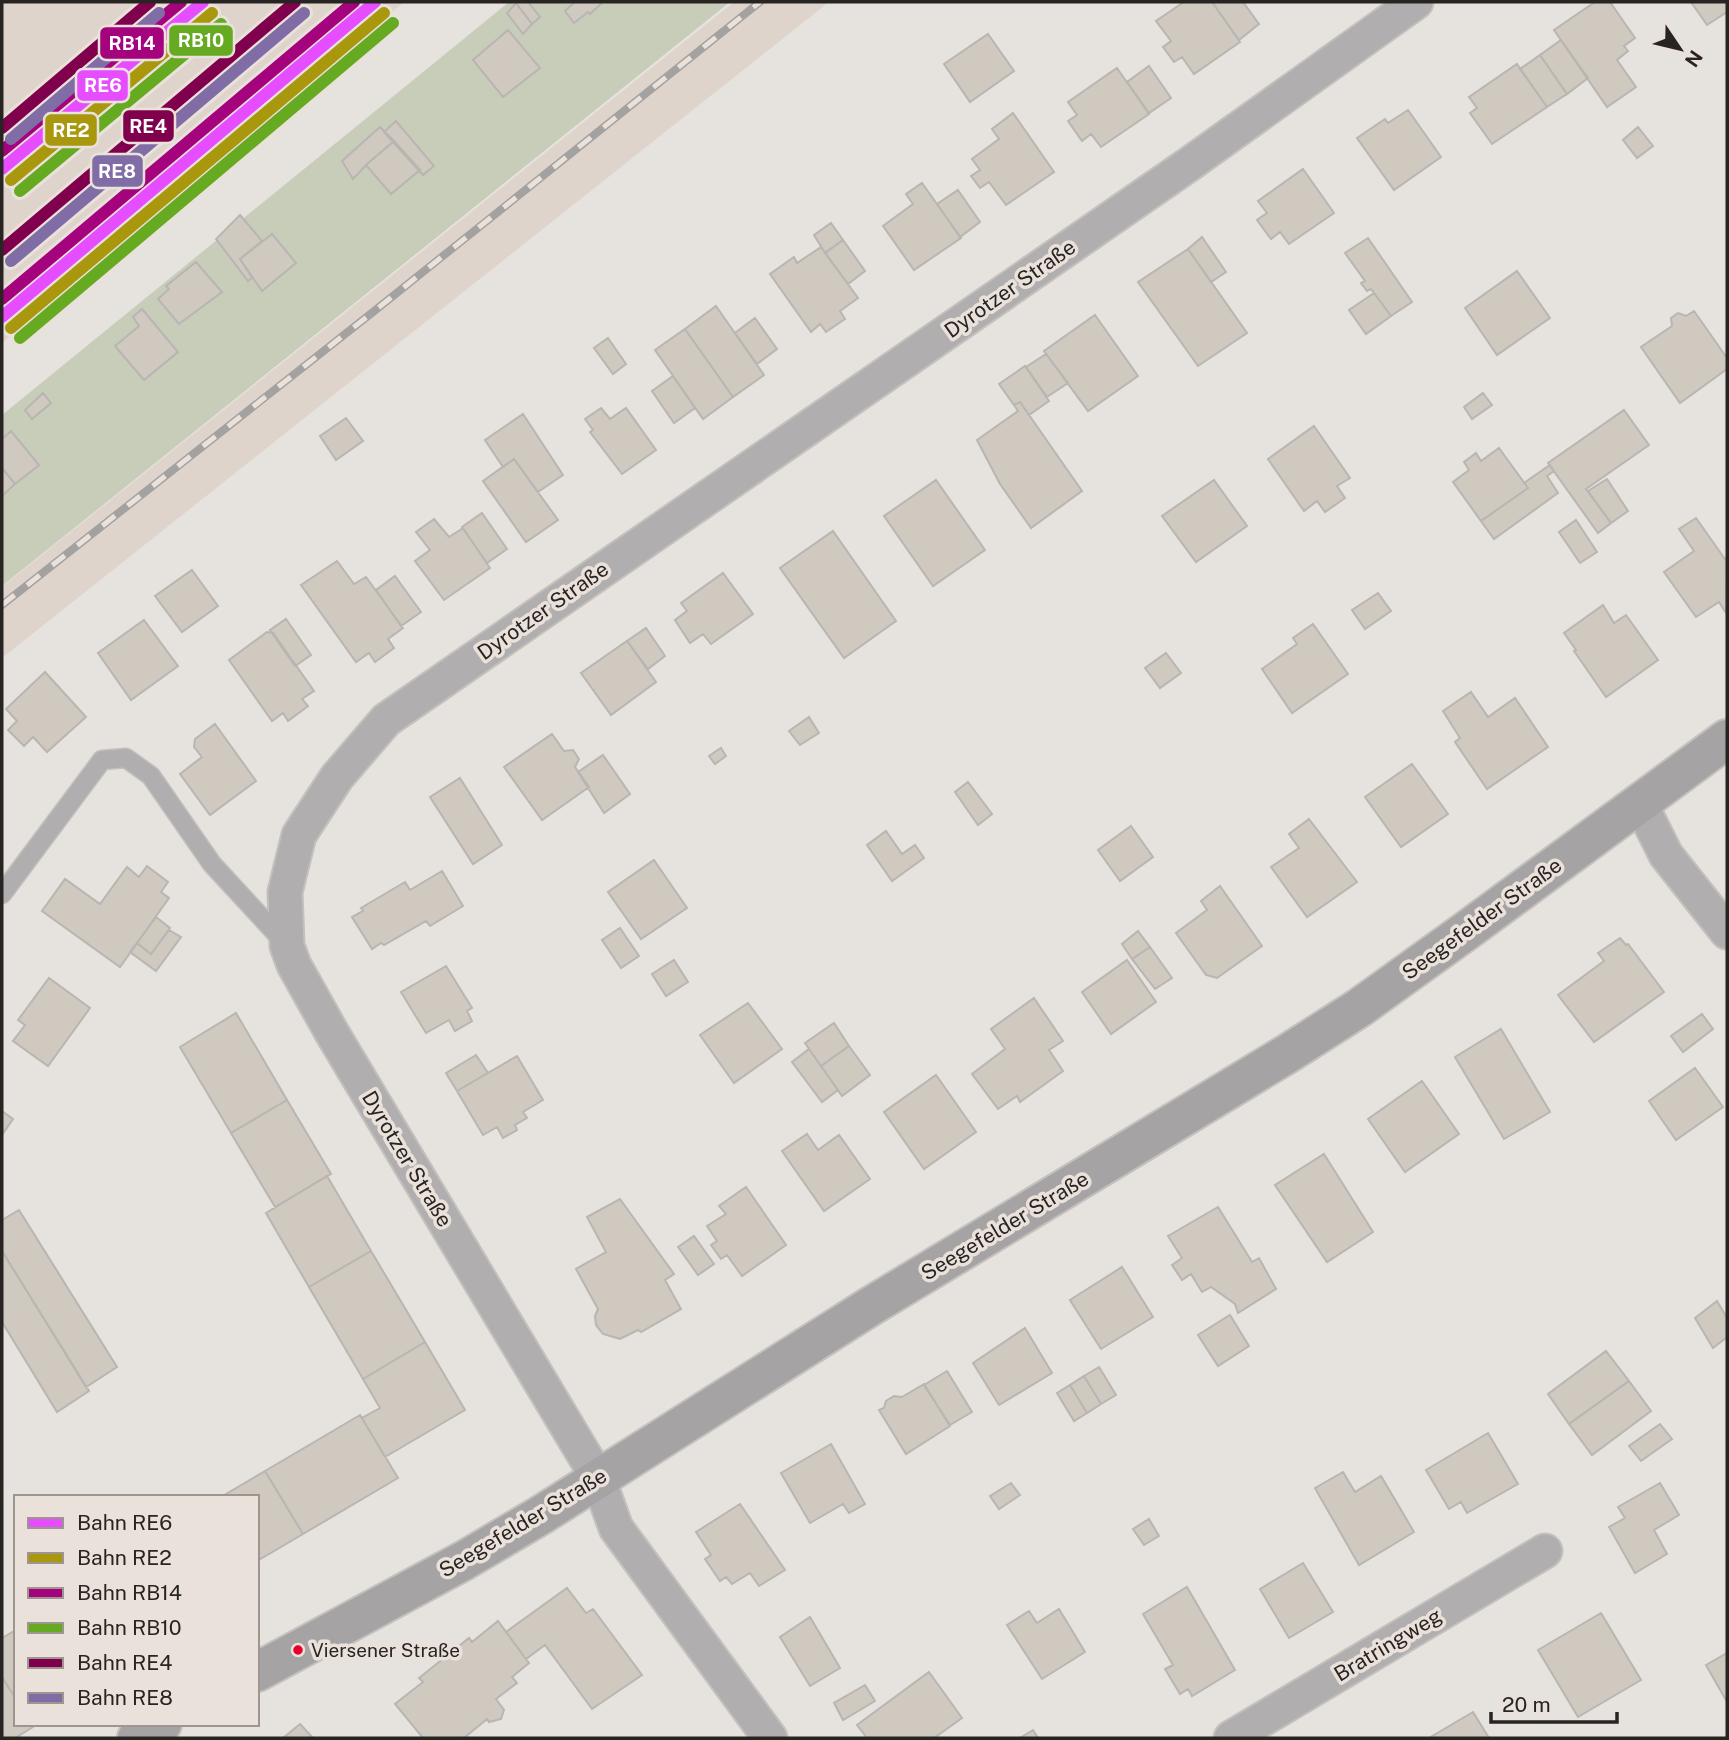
<svg xmlns="http://www.w3.org/2000/svg" width="1729" height="1740" font-family="'Public Sans',sans-serif">
<rect width="100%" height="100%" fill="#e6e2de"/>
<path fill="#ded4cc" d="M2,2H404L2,343Z
M734,2H829L2,658V587Z"/>
<path fill="#c8cdba" d="M509,2H730L2,586V415Z"/>
<path fill="#cfc9c0" stroke="#b8b5b2" stroke-width="2" d="M518,2H528L540,17L532,24L516,3Z
M575,2H603L590,14L588,12L574,23L565,11Z
M1184,2H1212L1240,42L1194,74L1182,57L1174,62L1163,47L1171,41L1156,21Z
M1212,2H1243L1259,24L1239,40Z
M1595,2H1610L1635,38L1624,46L1628,51L1617,60L1636,87L1607,107L1554,30Z
M1691,2H1727V12L1707,25Z
M516,3L532,24L523,34L507,13Z
M508,30L540,68L503,97L473,60Z
M988,34L1014,71L970,102L944,64Z
M1561,40L1588,78L1567,94L1540,55Z
M1540,55L1567,94L1547,107L1520,69Z
M1517,64L1547,107L1492,144L1470,113L1477,108L1469,97Z
M1149,66L1171,98L1149,113L1127,82Z
M1117,68L1149,114L1101,147L1091,134L1082,141L1068,121L1077,115L1068,102Z
M1408,110L1441,157L1394,190L1357,138L1385,119L1388,123Z
M1013,113L1054,172L1006,205L989,182L980,188L971,176L980,170L972,159L999,139L992,129Z
M396,121L434,166L423,175L384,132Z
M380,127L394,141L366,165L353,179L342,161Z
M1638,127L1653,146L1637,158L1623,140Z
M394,141L420,170L391,194L366,165Z
M1303,169L1334,213L1289,244L1280,232L1271,239L1257,220L1267,213L1258,201Z
M922,183L961,238L914,270L883,226L913,204L906,194Z
M958,190L980,222L960,237L937,204Z
M240,215L262,241L240,259L252,278L248,281L216,239Z
M831,223L843,240L825,253L814,235Z
M272,234L296,263L262,291L240,259Z
M1202,237L1226,272L1211,282L1188,249Z
M1368,238L1412,302L1391,316L1371,289L1367,291L1361,283L1365,281L1345,253Z
M843,240L865,271L848,284L825,253Z
M821,247L858,298L840,311L845,319L826,332L820,324L811,332L770,274L794,257L797,263Z
M1188,249L1247,333L1198,366L1138,282Z
M196,262L222,292L179,324L158,299L169,289L166,286Z
M1517,271L1550,318L1497,355L1465,308Z
M1374,293L1391,316L1366,334L1349,310Z
M716,306L764,375L733,397L685,329Z
M142,309L178,352L144,380L115,346L139,326L133,317Z
M1694,311L1727,358V369L1680,403L1641,347L1672,326L1671,318L1678,313L1686,316Z
M1095,315L1138,376L1088,411L1044,351Z
M755,318L777,349L757,364L735,333Z
M685,329L733,397L703,419L655,350Z
M608,338L626,364L613,374L594,348Z
M1046,354L1068,383L1047,397L1026,367Z
M1025,366L1049,401L1029,415L1020,402L1014,405L999,384Z
M673,376L695,408L674,423L652,391Z
M43,393L51,403L32,419L25,410Z
M1483,393L1492,405L1472,419L1464,407Z
M1020,402L1082,491L1031,528L1000,484L977,440L1018,411L1014,405Z
M601,408L610,419L626,408L656,450L622,474L590,432L593,430L585,419Z
M1624,410L1649,445L1586,489L1611,523L1598,533L1548,463Z
M523,414L563,475L538,492L514,459L503,467L485,440Z
M346,418L363,441L336,460L320,436Z
M1314,426L1350,478L1337,486L1345,498L1325,512L1317,501L1304,511L1268,459Z
M11,431L39,465L15,484L2,468V439Z
M1499,448L1528,488L1481,521L1453,482L1469,470L1464,462L1476,453L1481,461Z
M514,459L558,520L526,542L483,481Z
M1550,465L1554,471L1547,476L1558,493L1494,539L1481,521L1528,488L1524,483Z
M2,468L15,484L2,496Z
M1607,479L1628,511L1611,523L1588,491Z
M936,480L985,550L933,586L884,516Z
M1214,480L1247,526L1196,562L1162,516Z
M482,513L507,549L487,563L462,527Z
M1696,518L1727,562L1726,613L1719,602L1696,617L1664,572L1694,551L1679,529Z
M434,519L449,537L463,528L490,568L444,600L415,561L430,550L416,532Z
M1576,520L1597,552L1580,563L1559,532Z
M833,531L896,621L844,658L780,568Z
M337,561L354,584L366,577L403,628L388,639L394,648L375,662L369,653L356,662L301,585Z
M192,570L218,606L182,632L155,596Z
M723,573L753,614L711,644L703,634L690,643L675,620L687,611L681,603Z
M395,576L421,612L401,626L376,590Z
M1378,593L1391,611L1365,629L1352,610Z
M1603,605L1614,623L1626,615L1658,660L1606,697L1574,651L1576,650L1564,633Z
M286,619L311,655L295,666L270,630Z
M144,620L178,666L131,700L98,653Z
M1313,624L1348,674L1292,713L1262,669L1297,644L1293,638Z
M646,628L665,656L648,669L627,641Z
M267,632L273,633L314,691L302,699L308,706L288,721L283,713L272,721L229,660Z
M627,641L656,682L611,715L581,673Z
M1166,653L1181,673L1160,688L1145,668Z
M45,672L86,717L47,752L33,737L24,746L8,730L17,721L6,709Z
M1471,692L1488,717L1515,698L1548,747L1487,789L1455,742L1460,738L1443,711Z
M809,717L819,733L800,745L789,731Z
M215,724L256,781L210,815L180,774L202,757L194,747L195,739Z
M552,734L564,751L573,750L579,759L575,767L589,787L542,820L504,767Z
M721,748L726,756L715,764L709,756Z
M603,755L630,794L604,813L578,772Z
M1412,764L1448,814L1401,847L1365,797Z
M460,778L502,845L473,864L430,797Z
M968,782L992,814L978,825L955,792Z
M1309,819L1357,882L1307,917L1271,867L1299,848L1289,834Z
M1131,826L1153,857L1120,881L1098,850Z
M886,831L902,854L915,845L924,858L892,881L867,845Z
M654,860L687,908L641,939L608,892Z
M147,866L168,882L161,892L169,898L120,967L42,911L65,879L100,904L127,867L139,877Z
M442,871L463,906L430,926L426,921L384,945L381,943L372,949L352,917L363,911L361,908L405,882L410,890Z
M1220,886L1262,946L1217,978L1206,975L1176,933L1207,910L1201,901Z
M156,917L170,928L151,954L137,943Z
M620,928L639,956L621,968L602,940Z
M169,930L181,937L156,971L130,952L137,943L151,954Z
M1138,931L1150,947L1132,959L1122,944Z
M1620,938L1626,945L1628,944L1664,992L1594,1042L1558,995L1604,961L1598,953Z
M1150,947L1172,978L1155,989L1132,959Z
M674,960L688,982L666,996L652,974Z
M1127,960L1156,1002L1111,1034L1082,992Z
M446,966L472,1008L467,1011L472,1021L455,1031L449,1020L426,1033L401,992Z
M49,978L90,1008L48,1066L13,1041L25,1025L18,1020Z
M1034,998L1063,1041L1049,1050L1063,1071L1020,1102L1017,1096L998,1109L972,1074L1005,1049L991,1029Z
M748,1003L782,1049L734,1083L700,1035Z
M236,1013L287,1100L231,1133L180,1047Z
M1702,1014L1713,1029L1683,1052L1671,1036Z
M834,1023L849,1046L821,1066L805,1043Z
M1501,1029L1550,1112L1504,1139L1455,1057Z
M849,1046L870,1075L842,1096L821,1066Z
M809,1049L838,1090L822,1102L792,1062Z
M476,1055L488,1073L457,1091L446,1073Z
M517,1056L543,1100L523,1112L527,1118L515,1125L517,1130L503,1138L497,1127L483,1135L457,1091Z
M1695,1068L1723,1107L1676,1140L1649,1101Z
M936,1075L976,1132L924,1169L884,1112Z
M1422,1081L1459,1134L1405,1172L1368,1119Z
M287,1100L331,1174L275,1207L231,1133Z
M2,1111L13,1119L2,1135Z
M807,1134L818,1150L839,1135L870,1179L824,1211L782,1151Z
M1324,1154L1373,1232L1327,1262L1275,1185Z
M327,1176L371,1251L309,1287L266,1213Z
M746,1187L786,1245L742,1276L727,1255L721,1259L711,1245L717,1241L707,1226L726,1214L719,1206Z
M620,1199L674,1274L665,1280L681,1309L641,1332L638,1330L620,1339L603,1334L596,1325L595,1316L598,1309L576,1269L606,1252L587,1217Z
M1218,1207L1252,1262L1259,1258L1276,1289L1238,1313L1235,1304L1211,1287L1202,1292L1191,1274L1182,1280L1172,1265L1182,1258L1168,1236Z
M19,1210L117,1367L86,1387L2,1251V1220Z
M694,1236L714,1264L698,1275L678,1247Z
M2,1251L89,1391L57,1412L2,1322Z
M371,1251L425,1342L363,1379L309,1287Z
M1122,1267L1153,1317L1101,1349L1070,1300Z
M1717,1301L1727,1318V1337L1713,1348L1695,1318Z
M1230,1315L1249,1346L1218,1366L1198,1335Z
M1025,1328L1052,1373L999,1405L973,1363Z
M425,1342L465,1410L385,1457L362,1418L380,1408L363,1379Z
M1606,1351L1629,1381L1569,1424L1548,1394Z
M1099,1367L1116,1395L1101,1404L1084,1376Z
M947,1371L972,1412L950,1425L924,1385Z
M1084,1376L1101,1404L1087,1413L1070,1385Z
M1629,1381L1651,1411L1592,1455L1569,1424Z
M924,1384L950,1426L906,1454L879,1410L884,1408L886,1401L894,1396L902,1397Z
M1070,1385L1087,1413L1074,1421L1057,1393Z
M360,1415L398,1478L303,1534L265,1471Z
M1660,1424L1672,1439L1641,1461L1629,1446Z
M1488,1433L1518,1484L1467,1513L1461,1502L1449,1509L1426,1470Z
M831,1444L865,1504L849,1513L843,1504L810,1523L781,1473Z
M265,1471L303,1534L257,1561V1497H221Z
M1343,1472L1355,1492L1381,1476L1414,1532L1359,1565L1315,1488Z
M1011,1483L1020,1495L999,1509L990,1496Z
M1660,1483L1679,1515L1654,1530L1667,1554L1635,1573L1609,1527L1625,1518L1618,1507Z
M740,1504L785,1570L759,1586L750,1573L732,1584L726,1577L720,1581L705,1559L711,1555L696,1532Z
M1149,1519L1159,1536L1144,1545L1133,1529Z
M1303,1563L1333,1612L1289,1638L1260,1589Z
M1187,1587L1235,1670L1192,1696L1188,1689L1180,1694L1165,1669L1173,1665L1143,1614Z
M567,1588L586,1613L593,1609L642,1675L592,1709L545,1645L526,1659L506,1632Z
M1059,1609L1085,1652L1042,1679L1007,1625L1029,1611L1037,1623Z
M1601,1613L1641,1680L1578,1717L1538,1650Z
M810,1617L840,1668L810,1686L780,1637Z
M498,1621L529,1663L512,1677L517,1683L496,1699L504,1710L501,1719L489,1722L487,1719L464,1738H423L395,1704L423,1682L419,1678L469,1638L472,1642Z
M16,1630V1699L2,1677V1638Z
M1727,1653V1702L1706,1665Z
M929,1672L962,1718L934,1738H867L857,1725Z
M2,1677L16,1699V1724H31L33,1727L15,1738H2Z
M865,1685L875,1701L843,1720L834,1703Z
M1473,1712L1489,1738H1429Z
M300,1724L313,1738H283Z
M1033,1730L1038,1738H1020Z"/>
<g fill="none" stroke-linecap="round" stroke-linejoin="round">
<g stroke="#c3c0bd" stroke-width="21">
<path id="lane" d="M2,894L102,760L126,758L151,776L212,864L285,943"/>
</g>
<g stroke="#c3c0bd" stroke-width="37">
<path id="street" d="M1640,803L1666,855L1727,932
M770,1738L616,1528L598,1478L332,1033L294,965L287,946L285,892L299,835L337,777L386,720L1188,165L1416,2
M1231,1738L1545,1551"/>
</g>
<g stroke="#c3c0bd" stroke-width="42">
<path id="secondary" d="M257,1672L465,1560L541,1515L871,1306L1287,1054L1359,1008L1466,931L1727,739
M137,1738L162,1724"/>
</g>
<use href="#lane" stroke="#b0aeae" stroke-width="18"/>
<use href="#street" stroke="#b0aeae" stroke-width="33"/>
<use href="#secondary" stroke="#a5a3a3" stroke-width="38"/>
<g stroke="#a4a1a1" stroke-width="8">
<path id="rail" d="M2,605L373,312L760,2"/>
</g>
<use href="#rail" stroke="#eae1da" stroke-width="5" stroke-dasharray="16" stroke-linecap="butt"/>
<g stroke="#eae1da" stroke-width="18">
<path id="rail-1" d="M2,169L203,2
M2,317L375,2"/>
</g>
<g stroke="#eae1da" stroke-width="18">
<path id="rail-2" d="M11,180L212,13
M11,328L384,13"/>
</g>
<g stroke="#eae1da" stroke-width="18">
<path id="rail-3" d="M2,151L181,2
M2,299L354,2"/>
</g>
<g stroke="#eae1da" stroke-width="18">
<path id="rail-4" d="M20,191L221,24
M20,338L393,23"/>
</g>
<g stroke="#eae1da" stroke-width="18">
<path id="rail-5" d="M2,128L150,2
M2,250L295,2"/>
</g>
<g stroke="#eae1da" stroke-width="18">
<path id="rail-6" d="M11,139L159,13
M11,261L304,13"/>
</g>
<use href="#rail-1" stroke="#e64dff" stroke-width="12"/>
<use href="#rail-2" stroke="#a9980e" stroke-width="12"/>
<use href="#rail-3" stroke="#a5027d" stroke-width="12"/>
<use href="#rail-4" stroke="#6a2" stroke-width="12"/>
<use href="#rail-5" stroke="#80004d" stroke-width="12"/>
<use href="#rail-6" stroke="#816da6" stroke-width="12"/>
</g>
<circle fill="#e4002b" stroke="#eae1da" stroke-width="2.5" cx="298" cy="1650" r="6"/>
<g text-anchor="middle" stroke-width="7" stroke-linejoin="round" paint-order="stroke">
<g font-size="19" fill="#282422" stroke="#eae1da" text-anchor="start">
<text x="311" y="1657">Viersener Straße</text>
</g>
<g font-size="21" fill="#282422" stroke="#eae1da">
<text transform="translate(1010 289) rotate(-35)" y="7">Dyrotzer Straße</text>
<text transform="translate(543 611) rotate(-35)" y="7">Dyrotzer Straße</text>
<text transform="translate(1482 919) rotate(-36)" y="7">Seegefelder Straße</text>
<text transform="translate(407 1159) rotate(59)" y="7">Dyrotzer Straße</text>
<text transform="translate(1005 1226) rotate(-31)" y="7">Seegefelder Straße</text>
<text transform="translate(523 1523) rotate(-31)" y="7">Seegefelder Straße</text>
<text transform="translate(1388 1645) rotate(-31)" y="7">Bratringweg</text>
</g>
</g>
<g stroke="#eae1da" stroke-width="2.5">
<rect x="168" y="24" width="66" height="33" rx="7" fill="#6a2"/>
<rect x="99" y="26" width="66" height="34" rx="7" fill="#a5027d"/>
<rect x="76" y="69" width="53" height="33" rx="7" fill="#e64dff"/>
<rect x="122" y="109" width="53" height="34" rx="7" fill="#80004d"/>
<rect x="44" y="113" width="54" height="34" rx="7" fill="#a9980e"/>
<rect x="91" y="154" width="53" height="34" rx="7" fill="#816da6"/>
</g>
<g font-size="19" text-anchor="middle" font-weight="bold" fill="#fff">
<text x="201" y="47">RB10</text>
<text x="132" y="50">RB14</text>
<text x="103" y="92">RE6</text>
<text x="148" y="133">RE4</text>
<text x="71" y="137">RE2</text>
<text x="117" y="178">RE8</text>
</g>
<rect width="1729" height="1740" fill="none" stroke="#282422" stroke-width="7"/>
<rect x="14" y="1495" width="245" height="231" fill="#eae1da" stroke="#9c9590" stroke-width="2"/>
<rect x="28" y="1518" width="35" height="10" fill="#e64dff" stroke="#9c9590" stroke-width="2"/>
<text x="77" y="1530" font-size="21" fill="#282422">Bahn RE6</text>
<rect x="28" y="1553" width="35" height="10" fill="#a9980e" stroke="#9c9590" stroke-width="2"/>
<text x="77" y="1565" font-size="21" fill="#282422">Bahn RE2</text>
<rect x="28" y="1588" width="35" height="10" fill="#a5027d" stroke="#9c9590" stroke-width="2"/>
<text x="77" y="1600" font-size="21" fill="#282422">Bahn RB14</text>
<rect x="28" y="1623" width="35" height="10" fill="#66aa22" stroke="#9c9590" stroke-width="2"/>
<text x="77" y="1635" font-size="21" fill="#282422">Bahn RB10</text>
<rect x="28" y="1658" width="35" height="10" fill="#80004d" stroke="#9c9590" stroke-width="2"/>
<text x="77" y="1670" font-size="21" fill="#282422">Bahn RE4</text>
<rect x="28" y="1693" width="35" height="10" fill="#816da6" stroke="#9c9590" stroke-width="2"/>
<text x="77" y="1705" font-size="21" fill="#282422">Bahn RE8</text>
<g transform="translate(1680 49) rotate(125)" stroke="#eae1da" stroke-width="5" paint-order="stroke">
<path d="M0-5L12 26L0 18L-12 26Z" fill="#282422"/>
<text y="-10" font-size="19" font-weight="bold" text-anchor="middle" fill="#282422">N</text>
</g>
<path d="M1491 1712v10h126v-10" fill="none" stroke="#282422" stroke-width="3.5"/>
<text x="1502" y="1712" font-size="21" fill="#282422" stroke="#eae1da" stroke-width="5" paint-order="stroke">20 m</text>
</svg>
